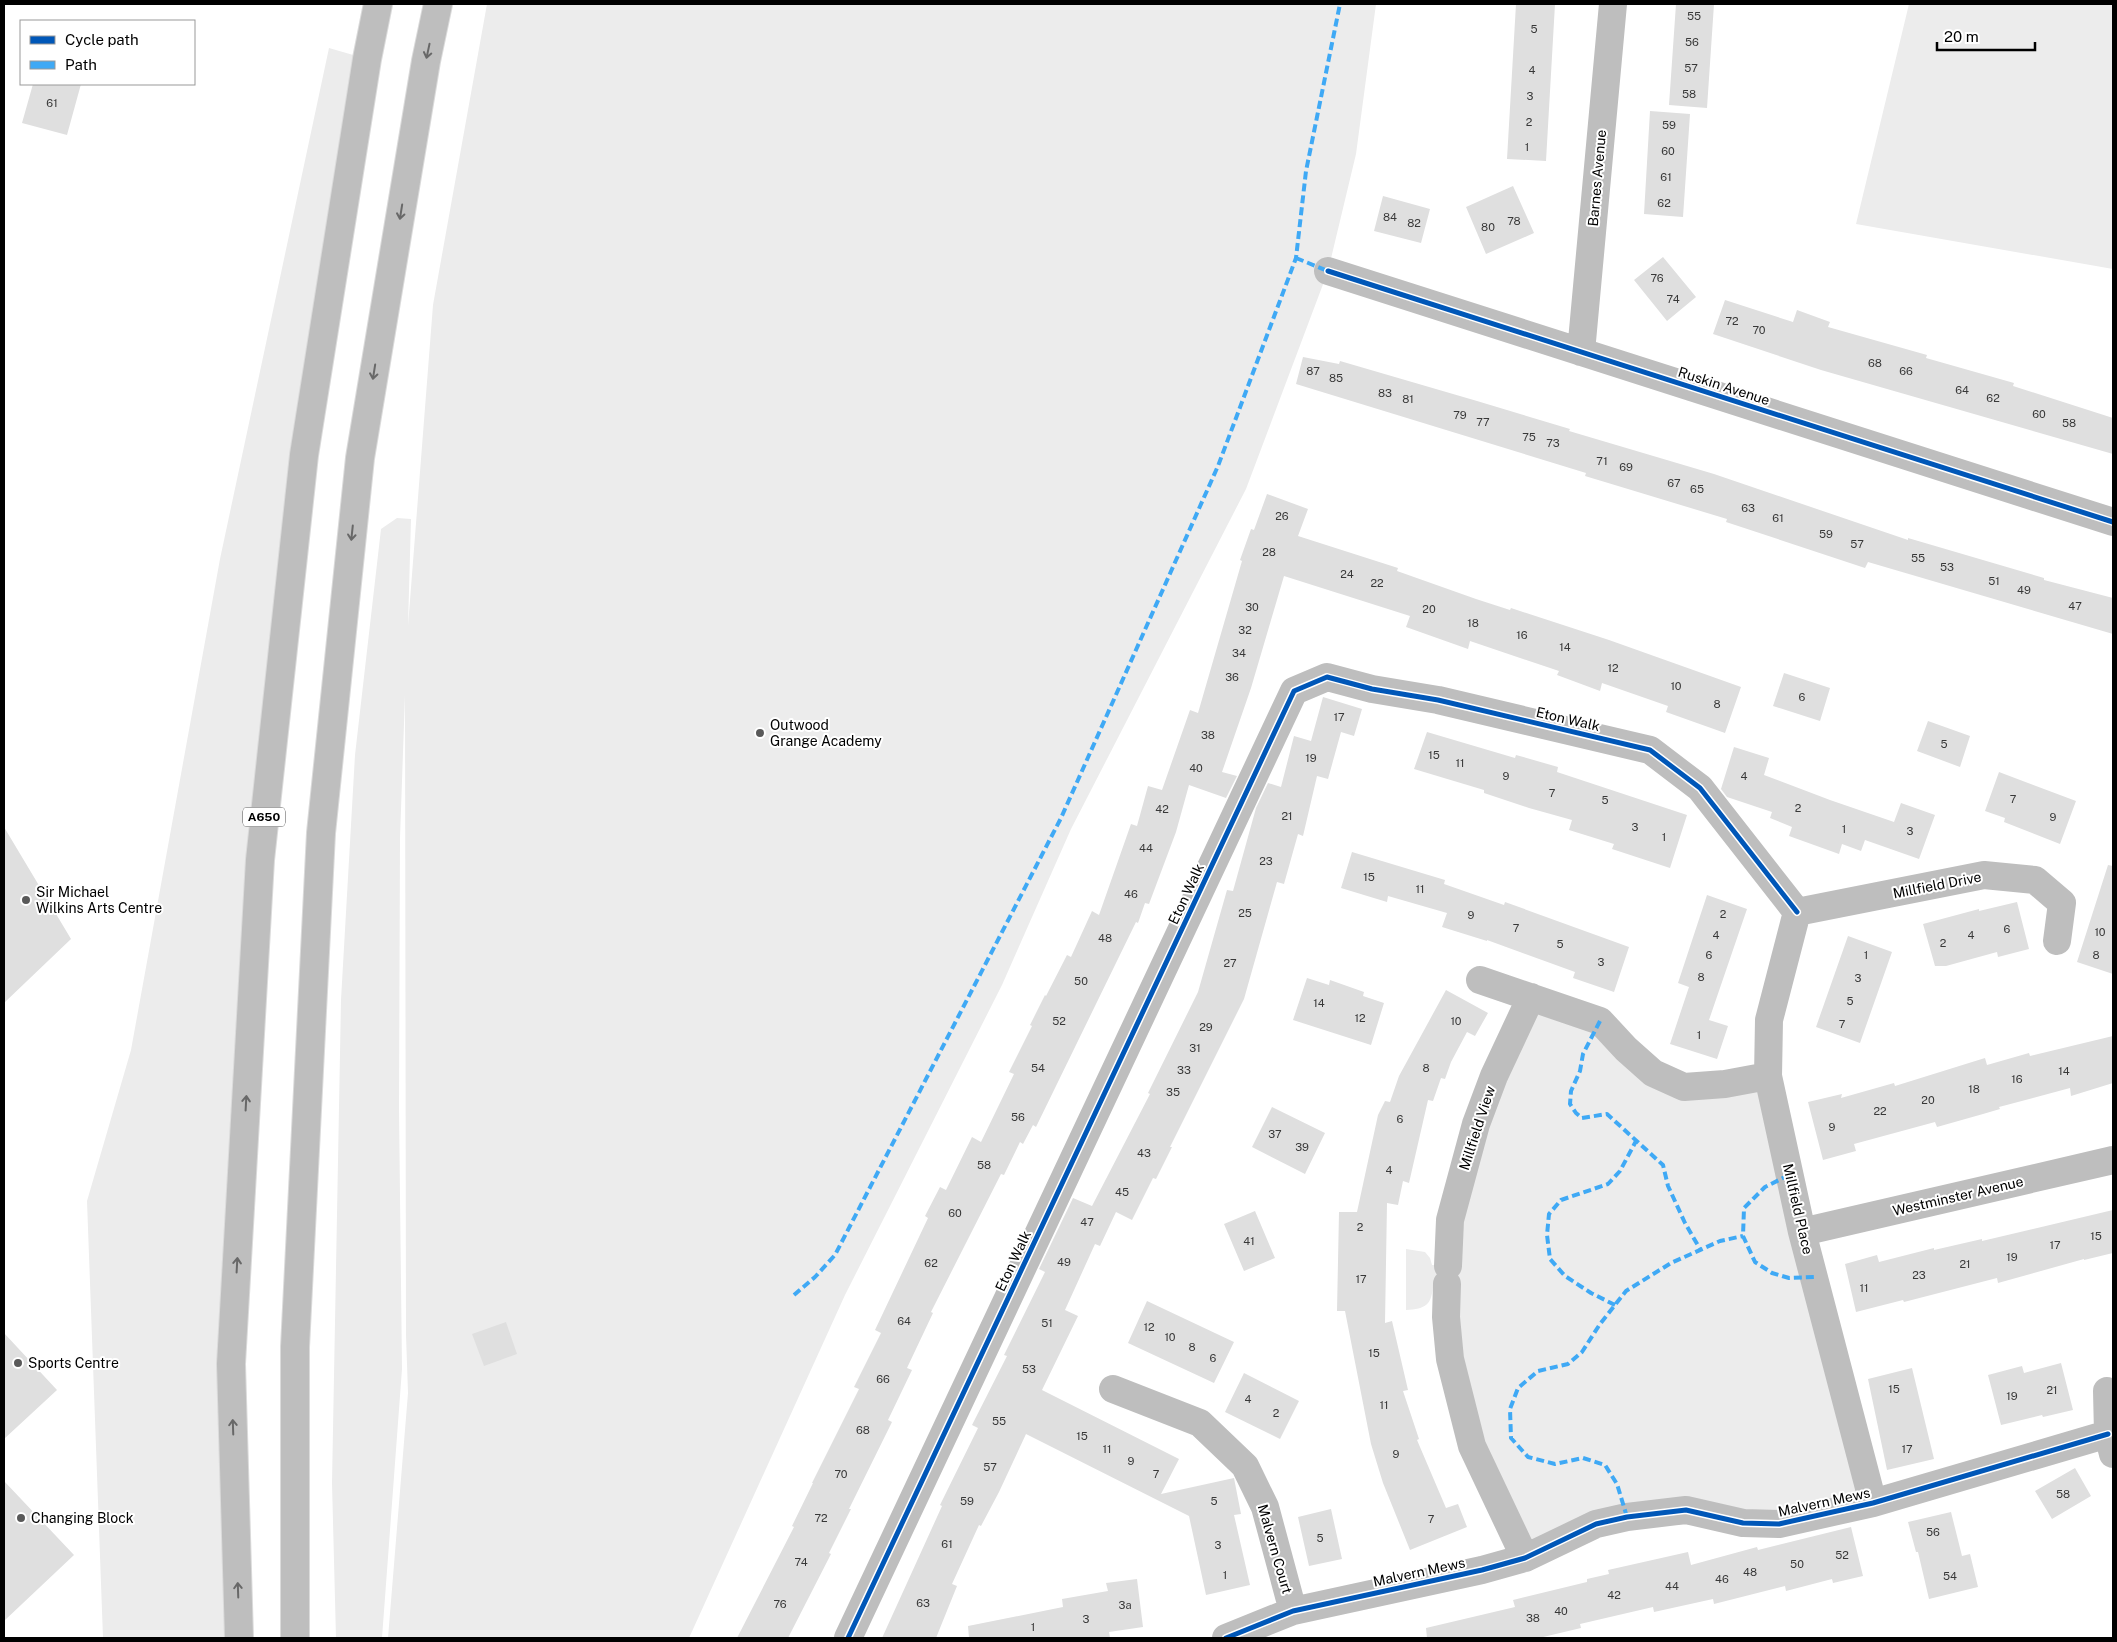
<svg xmlns="http://www.w3.org/2000/svg" width="2117" height="1642" font-family="'Public Sans',sans-serif">
<rect width="100%" height="100%" fill="#fff"/>
<path fill="#ececec" d="M487,4H1376L1356,154L1328,271L1246,489L1071,829L1002,985L845,1295L689,1638H388L408,1393L406,1335L405,695L400,838L399,1109L402,1369L382,1638H336L332,1483L341,1000L355,755L381,529L397,518L411,519L408,626L433,305Z
M1909,4H2113V269L1856,224Z
M329,48L367,59L260,860L226,1638H103L87,1201L131,1050L220,559Z
M1531,997L1600,1021L1653,1073L1768,1076L1873,1503L1832,1513L1686,1510L1525,1558L1490,1485L1440,1284H1433C1432,1305 1426,1309 1406,1310V1249L1425,1252L1430,1258L1432,1265L1448,1266L1450,1220Z"/>
<path fill="#dfdfdf" d="M1516,4H1555L1546,161L1507,159Z
M1676,4H1714L1707,108L1669,105Z
M33,84H81L67,135L22,123Z
M1650,111L1690,114L1683,217L1644,214Z
M1513,186L1534,233L1486,254L1466,207Z
M1383,196L1430,209L1421,243L1374,231Z
M1663,257L1696,297L1667,321L1634,280Z
M1725,300L1793,322L1797,310L1830,322L1828,327L1927,355L1926,358L2014,383L2013,386L2113,418V454L1821,370L1713,334Z
M1303,357L1339,364L1340,361L1477,401L1570,429L1569,431L1714,474L1908,540V538L2044,578V580L2113,598V634L1868,562L1865,568L1726,522L1727,519L1585,476L1586,473L1296,384Z
M1267,494L1308,509L1298,536L1398,568L1397,571L1476,599L1510,610L1511,608L1609,640L1741,687L1725,733L1666,712L1668,706L1602,683L1600,691L1557,675L1559,671L1470,641L1468,649L1406,627L1410,616L1284,576L1251,688L1222,772L1237,776L1226,798L1189,785L1176,832L1149,904L1145,903L1138,923L1136,922L1036,1127L1033,1125L1023,1144L1020,1142L1004,1175L1001,1174L931,1312L933,1313L907,1368L912,1370L888,1420L892,1422L849,1509H851L829,1553L831,1554L788,1638H737L794,1527L792,1526L813,1483H812L859,1389L854,1387L881,1333L875,1330L928,1218L925,1216L940,1187L946,1190L972,1137L981,1142L1014,1074L1009,1072L1032,1026L1030,1025L1045,995L1046,996L1067,955L1071,957L1092,911L1099,915L1131,824L1137,826L1148,786L1162,790L1190,710L1198,713L1242,561L1240,560L1251,529L1254,530Z
M1784,673L1830,688L1820,721L1773,706Z
M1323,697L1362,709L1354,736L1341,732L1328,779L1317,776L1303,836L1298,834L1284,884L1277,882L1244,999L1170,1147H1172L1156,1179L1153,1178L1132,1220L1116,1212L1100,1246L1095,1244L1065,1310L1078,1316L1042,1390L1179,1459L1161,1494L1234,1478L1241,1514L1234,1515L1250,1585L1206,1595L1189,1516L1026,1434L999,1492L981,1526L979,1525L952,1584L957,1586L936,1638H882L942,1506L940,1505L978,1428L972,1425L1007,1356L1004,1355L1045,1272L1039,1269L1073,1198L1092,1206L1150,1094L1148,1093L1198,992L1227,890L1233,891L1256,808L1268,783L1281,787L1294,736L1311,741Z
M1928,721L1970,736L1960,767L1917,751Z
M1427,732L1515,758L1516,755L1558,767L1557,772L1687,815L1670,868L1612,849L1614,844L1569,830L1572,820L1529,808L1484,793V790L1414,769Z
M1734,747L1769,758L1764,775L1830,800L1894,822L1901,803L1935,815L1919,859L1865,840L1861,851L1842,844L1839,854L1789,836L1792,827L1770,818L1772,812L1727,797L1721,789Z
M1999,772L2076,801L2060,844L2004,822L2005,818L1985,811Z
M4,827L71,939L4,1003Z
M1352,852L1445,880L1444,884L1504,905L1505,902L1629,947L1614,992L1573,978L1575,972L1487,940V941L1442,927L1447,913L1388,896L1387,902L1341,888Z
M2108,865L2113,866V974L2077,962Z
M1707,895L1747,909L1709,1020L1728,1026L1717,1059L1670,1044L1689,987L1678,983Z
M2017,902L2029,949L1998,957L1997,952L1946,966H1935L1923,924L1979,909V911Z
M1848,936L1892,952L1860,1043L1816,1027Z
M1307,978L1329,985L1330,980L1364,992L1363,996L1384,1003L1371,1045L1293,1020Z
M1446,990L1488,1013L1475,1036L1467,1032L1451,1062L1445,1079L1441,1078L1433,1101L1428,1100L1409,1183L1403,1181L1398,1205L1387,1203L1385,1323L1392,1321L1408,1390L1403,1391L1419,1439L1417,1440L1446,1508L1458,1504L1467,1527L1410,1550L1383,1483L1371,1444L1345,1311H1337L1339,1212H1357L1378,1115L1385,1101L1390,1102L1399,1076Z
M2113,1036V1083L2071,1096L2070,1088L1999,1107L2000,1109L1983,1114L1937,1127L1935,1122L1854,1144L1856,1151L1823,1160L1808,1102L1842,1094L1841,1098L1894,1083L1895,1086L1985,1058L1987,1065L2029,1053L2030,1056Z
M1272,1107L1325,1133L1305,1174L1252,1147Z
M2113,1210V1253L2084,1260V1259L1998,1283L1997,1278L1904,1302L1903,1300L1856,1312L1845,1264L1877,1255L1879,1262L1934,1248V1250L1982,1239V1241Z
M1255,1211L1275,1258L1244,1271L1224,1224Z
M1147,1301L1234,1342L1214,1383L1128,1343Z
M506,1322L517,1354L484,1366L472,1334Z
M4,1333L57,1390L4,1439Z
M2061,1363L2073,1410L2043,1417L2042,1415L2001,1425L1988,1375L2022,1366L2024,1373Z
M1912,1368L1934,1459L1887,1470L1868,1379Z
M1244,1373L1299,1401L1280,1439L1225,1412Z
M2075,1468L2091,1496L2052,1519L2035,1491Z
M4,1481L74,1555L4,1621Z
M1331,1509L1342,1559L1309,1566L1298,1517Z
M1951,1512L1962,1556L1970,1554L1978,1587L1929,1599L1918,1552H1916L1908,1522Z
M1851,1527L1863,1576L1833,1583L1832,1579L1786,1591L1785,1586L1714,1604L1713,1599L1654,1612L1653,1607L1580,1624L1581,1628L1539,1638H1427L1426,1628L1515,1607L1513,1600L1587,1582V1579L1609,1574L1608,1570L1688,1552L1691,1565L1757,1547L1758,1550Z
M1137,1579L1143,1627L1109,1632L1110,1638H969L968,1626L1063,1607L1062,1599L1108,1591L1106,1583Z"/>
<g fill="none" stroke-linecap="round" stroke-linejoin="round">
<g stroke="#dbdbdb" stroke-width="30">
<path id="trunk" d="M239,1638L231,1364L260,860L304,455L367,59L378,4
M295,1638V1347L321,833L360,458L426,61L438,4"/>
</g>
<path stroke="#bebebe" stroke-width="28" d="M1328,271L2113,522
M1581,352L1613,4
M1797,912L1769,1020L1768,1076L1802,1232L1873,1503
M1797,912L1984,875L2035,880L2062,903L2057,941
M1480,980L1600,1021L1626,1049L1653,1073L1684,1087L1725,1084L1768,1076
M1802,1232L2113,1160
M1448,1266L1450,1220L1476,1124L1494,1076L1531,997
M1447,1284L1446,1317L1450,1359L1472,1446L1525,1558
M1113,1389L1200,1423L1245,1466L1265,1507L1293,1611
M2107,1391L2108,1434L2113,1454
M848,1638L1294,691L1327,677L1372,689L1438,700L1650,750L1700,788L1797,912
M1226,1638L1293,1611L1482,1570L1525,1558L1596,1524L1627,1517L1686,1510L1743,1523L1779,1524L1873,1503L2108,1434"/>
<use href="#trunk" stroke="#bebebe" stroke-width="28"/>
<path stroke="#3fa9f5" stroke-width="4" stroke-dasharray="8 4" stroke-linecap="butt" d="M1296,258L1328,271
M1600,1021L1583,1054L1580,1071L1571,1091L1570,1104L1576,1113L1582,1118L1607,1114L1663,1165L1668,1186L1685,1223L1700,1249
M1789,1175L1765,1187L1744,1208L1743,1236L1755,1262L1772,1273L1789,1278L1814,1277
M794,1295L815,1277L835,1255L1061,818L1218,466L1296,258L1306,171L1340,4
M1615,1305L1591,1293L1565,1276L1550,1259L1547,1235L1549,1214L1561,1200L1608,1184L1620,1171L1636,1141
M1627,1517L1617,1484L1605,1465L1583,1458L1555,1464L1528,1457L1511,1438L1510,1409L1518,1388L1538,1371L1568,1364L1582,1352L1600,1324L1626,1291L1671,1263L1720,1241L1743,1236"/>
<g stroke="#fff" stroke-width="8">
<path id="cycleway" d="M1328,271L2113,522
M848,1638L1294,691L1327,677L1372,689L1438,700L1650,750L1700,788L1797,912
M1226,1638L1293,1611L1482,1570L1525,1558L1596,1524L1627,1517L1686,1510L1743,1523L1779,1524L1873,1503L2108,1434"/>
</g>
<use href="#cycleway" stroke="#0057b8" stroke-width="5"/>
</g>
<defs><path id="oneway-shaft" d="M-6 0H5M1.5-3L5.5 0L1.5 3" fill="none" stroke-width="1.6" stroke-linecap="round" stroke-linejoin="round" transform="scale(1.25)"/></defs>
<g stroke="#686868">
<use href="#oneway-shaft" transform="translate(428 51) rotate(102)"/>
<use href="#oneway-shaft" transform="translate(401 212) rotate(99)"/>
<use href="#oneway-shaft" transform="translate(374 372) rotate(99)"/>
<use href="#oneway-shaft" transform="translate(352 533) rotate(96)"/>
<use href="#oneway-shaft" transform="translate(246 1103) rotate(-87)"/>
<use href="#oneway-shaft" transform="translate(237 1265) rotate(-87)"/>
<use href="#oneway-shaft" transform="translate(233 1427) rotate(-92)"/>
<use href="#oneway-shaft" transform="translate(238 1590) rotate(-92)"/>
</g>
<g fill="#595959" stroke="#fff" stroke-width="2">
<circle cx="760" cy="733" r="5"/>
<circle cx="26" cy="900" r="5"/>
<circle cx="18" cy="1363" r="5"/>
<circle cx="21" cy="1518" r="5"/>
</g>
<g text-anchor="middle" stroke-width="4" stroke-linejoin="round" paint-order="stroke">
<g font-size="11" fill="#383838">
<text x="1694" y="20">55</text>
<text x="1534" y="33">5</text>
<text x="1692" y="46">56</text>
<text x="1691" y="72">57</text>
<text x="1532" y="74">4</text>
<text x="1689" y="98">58</text>
<text x="1530" y="100">3</text>
<text x="52" y="107">61</text>
<text x="1529" y="126">2</text>
<text x="1669" y="129">59</text>
<text x="1527" y="151">1</text>
<text x="1668" y="155">60</text>
<text x="1666" y="181">61</text>
<text x="1664" y="207">62</text>
<text x="1390" y="221">84</text>
<text x="1514" y="225">78</text>
<text x="1414" y="227">82</text>
<text x="1488" y="231">80</text>
<text x="1657" y="282">76</text>
<text x="1673" y="303">74</text>
<text x="1732" y="325">72</text>
<text x="1759" y="334">70</text>
<text x="1875" y="367">68</text>
<text x="1313" y="375">87</text>
<text x="1906" y="375">66</text>
<text x="1336" y="382">85</text>
<text x="1962" y="394">64</text>
<text x="1385" y="397">83</text>
<text x="1993" y="402">62</text>
<text x="1408" y="403">81</text>
<text x="2039" y="418">60</text>
<text x="1460" y="419">79</text>
<text x="1483" y="426">77</text>
<text x="2069" y="427">58</text>
<text x="1529" y="441">75</text>
<text x="1553" y="447">73</text>
<text x="1602" y="465">71</text>
<text x="1626" y="471">69</text>
<text x="1674" y="487">67</text>
<text x="1697" y="493">65</text>
<text x="1748" y="512">63</text>
<text x="1282" y="520">26</text>
<text x="1778" y="522">61</text>
<text x="1826" y="538">59</text>
<text x="1857" y="548">57</text>
<text x="1269" y="556">28</text>
<text x="1918" y="562">55</text>
<text x="1947" y="571">53</text>
<text x="1347" y="578">24</text>
<text x="1994" y="585">51</text>
<text x="1377" y="587">22</text>
<text x="2024" y="594">49</text>
<text x="2075" y="610">47</text>
<text x="1252" y="611">30</text>
<text x="1429" y="613">20</text>
<text x="1473" y="627">18</text>
<text x="1245" y="634">32</text>
<text x="1522" y="639">16</text>
<text x="1565" y="651">14</text>
<text x="1239" y="657">34</text>
<text x="1613" y="672">12</text>
<text x="1232" y="681">36</text>
<text x="1676" y="690">10</text>
<text x="1802" y="701">6</text>
<text x="1717" y="708">8</text>
<text x="1339" y="721">17</text>
<text x="1208" y="739">38</text>
<text x="1944" y="748">5</text>
<text x="1434" y="759">15</text>
<text x="1311" y="762">19</text>
<text x="1460" y="767">11</text>
<text x="1196" y="772">40</text>
<text x="1506" y="780">9</text>
<text x="1744" y="780">4</text>
<text x="1552" y="797">7</text>
<text x="2013" y="803">7</text>
<text x="1605" y="804">5</text>
<text x="1798" y="812">2</text>
<text x="1162" y="813">42</text>
<text x="1287" y="820">21</text>
<text x="2053" y="821">9</text>
<text x="1635" y="831">3</text>
<text x="1844" y="833">1</text>
<text x="1910" y="835">3</text>
<text x="1664" y="841">1</text>
<text x="1146" y="852">44</text>
<text x="1266" y="865">23</text>
<text x="1369" y="881">15</text>
<text x="1420" y="893">11</text>
<text x="1131" y="898">46</text>
<text x="1245" y="917">25</text>
<text x="1723" y="918">2</text>
<text x="1471" y="919">9</text>
<text x="1516" y="932">7</text>
<text x="2007" y="933">6</text>
<text x="2100" y="936">10</text>
<text x="1716" y="939">4</text>
<text x="1971" y="939">4</text>
<text x="1105" y="942">48</text>
<text x="1943" y="947">2</text>
<text x="1560" y="948">5</text>
<text x="1709" y="959">6</text>
<text x="1866" y="959">1</text>
<text x="2096" y="959">8</text>
<text x="1601" y="966">3</text>
<text x="1230" y="967">27</text>
<text x="1701" y="981">8</text>
<text x="1858" y="982">3</text>
<text x="1081" y="985">50</text>
<text x="1850" y="1005">5</text>
<text x="1319" y="1007">14</text>
<text x="1360" y="1022">12</text>
<text x="1059" y="1025">52</text>
<text x="1456" y="1025">10</text>
<text x="1842" y="1028">7</text>
<text x="1206" y="1031">29</text>
<text x="1699" y="1039">1</text>
<text x="1195" y="1052">31</text>
<text x="1038" y="1072">54</text>
<text x="1426" y="1072">8</text>
<text x="1184" y="1074">33</text>
<text x="2064" y="1075">14</text>
<text x="2017" y="1083">16</text>
<text x="1974" y="1093">18</text>
<text x="1173" y="1096">35</text>
<text x="1928" y="1104">20</text>
<text x="1880" y="1115">22</text>
<text x="1018" y="1121">56</text>
<text x="1400" y="1123">6</text>
<text x="1832" y="1131">9</text>
<text x="1275" y="1138">37</text>
<text x="1302" y="1151">39</text>
<text x="1144" y="1157">43</text>
<text x="984" y="1169">58</text>
<text x="1389" y="1174">4</text>
<text x="1122" y="1196">45</text>
<text x="955" y="1217">60</text>
<text x="1087" y="1226">47</text>
<text x="1360" y="1231">2</text>
<text x="2096" y="1240">15</text>
<text x="1249" y="1245">41</text>
<text x="2055" y="1249">17</text>
<text x="2012" y="1261">19</text>
<text x="1064" y="1266">49</text>
<text x="931" y="1267">62</text>
<text x="1965" y="1268">21</text>
<text x="1919" y="1279">23</text>
<text x="1361" y="1283">17</text>
<text x="1864" y="1292">11</text>
<text x="904" y="1325">64</text>
<text x="1047" y="1327">51</text>
<text x="1149" y="1331">12</text>
<text x="1170" y="1341">10</text>
<text x="1192" y="1351">8</text>
<text x="1374" y="1357">15</text>
<text x="1213" y="1362">6</text>
<text x="1029" y="1373">53</text>
<text x="883" y="1383">66</text>
<text x="1894" y="1393">15</text>
<text x="2052" y="1394">21</text>
<text x="2012" y="1400">19</text>
<text x="1248" y="1403">4</text>
<text x="1384" y="1409">11</text>
<text x="1276" y="1417">2</text>
<text x="999" y="1425">55</text>
<text x="863" y="1434">68</text>
<text x="1082" y="1440">15</text>
<text x="1107" y="1453">11</text>
<text x="1907" y="1453">17</text>
<text x="1396" y="1458">9</text>
<text x="1131" y="1465">9</text>
<text x="990" y="1471">57</text>
<text x="841" y="1478">70</text>
<text x="1156" y="1478">7</text>
<text x="2063" y="1498">58</text>
<text x="967" y="1505">59</text>
<text x="1214" y="1505">5</text>
<text x="821" y="1522">72</text>
<text x="1431" y="1523">7</text>
<text x="1933" y="1536">56</text>
<text x="1320" y="1542">5</text>
<text x="947" y="1548">61</text>
<text x="1218" y="1549">3</text>
<text x="1842" y="1559">52</text>
<text x="801" y="1566">74</text>
<text x="1797" y="1568">50</text>
<text x="1750" y="1576">48</text>
<text x="1225" y="1579">1</text>
<text x="1950" y="1580">54</text>
<text x="1722" y="1583">46</text>
<text x="1672" y="1590">44</text>
<text x="1614" y="1599">42</text>
<text x="923" y="1607">63</text>
<text x="780" y="1608">76</text>
<text x="1125" y="1609">3a</text>
<text x="1561" y="1615">40</text>
<text x="1533" y="1622">38</text>
<text x="1086" y="1623">3</text>
<text x="1033" y="1631">1</text>
</g>
<rect fill="#fff" stroke="#4c4c4c" stroke-width="1" x="243" y="807.5" width="42" height="19" rx="4"/>
<g font-size="12" font-weight="bold" fill="#000">
<text x="264" y="821">A650</text>
</g>
<g font-size="14" fill="#000" stroke="#fff">
<text transform="translate(1597 178) rotate(-85)" y="5">Barnes Avenue</text>
<text transform="translate(1724 386) rotate(18)" y="5">Ruskin Avenue</text>
<text transform="translate(1568 719) rotate(13)" y="5">Eton Walk</text>
<text transform="translate(1937 885) rotate(-11)" y="5">Millfield Drive</text>
<text transform="translate(1186 894) rotate(-65)" y="5">Eton Walk</text>
<text transform="translate(1477 1128) rotate(-72)" y="5">Millfield View</text>
<text transform="translate(1958 1196) rotate(-13)" y="5">Westminster Avenue</text>
<text transform="translate(1798 1209) rotate(77)" y="5">Millfield Place</text>
<text transform="translate(1013 1261) rotate(-65)" y="5">Eton Walk</text>
<text transform="translate(1824 1502) rotate(-12)" y="5">Malvern Mews</text>
<text transform="translate(1275 1549) rotate(74)" y="5">Malvern Court</text>
<text transform="translate(1419 1572) rotate(-12)" y="5">Malvern Mews</text>
</g>
<g font-size="14" fill="#000" stroke="#fff" text-anchor="start">
<text x="770" y="730">Outwood<tspan x="770" dy="16">Grange Academy</tspan></text>
<text x="36" y="897">Sir Michael<tspan x="36" dy="16">Wilkins Arts Centre</tspan></text>
<text x="28" y="1368">Sports Centre</text>
<text x="31" y="1523">Changing Block</text>
</g>
</g>
<rect width="2117" height="1642" fill="none" stroke="#000000" stroke-width="10"/>
<rect x="20" y="20" width="175" height="65" fill="#ffffff" stroke="#999999"/>
<rect x="30" y="36" width="25" height="8" fill="#0057b8" stroke="#999999"/>
<text x="65" y="45" font-size="15" fill="#000000">Cycle path</text>
<rect x="30" y="61" width="25" height="8" fill="#3fa9f5" stroke="#999999"/>
<text x="65" y="70" font-size="15" fill="#000000">Path</text>
<path d="M1937 42v8h98v-8" fill="none" stroke="#000000" stroke-width="2.5"/>
<text x="1944" y="42" font-size="15" fill="#000000" stroke="#ffffff" stroke-width="4" paint-order="stroke">20 m</text>
</svg>
